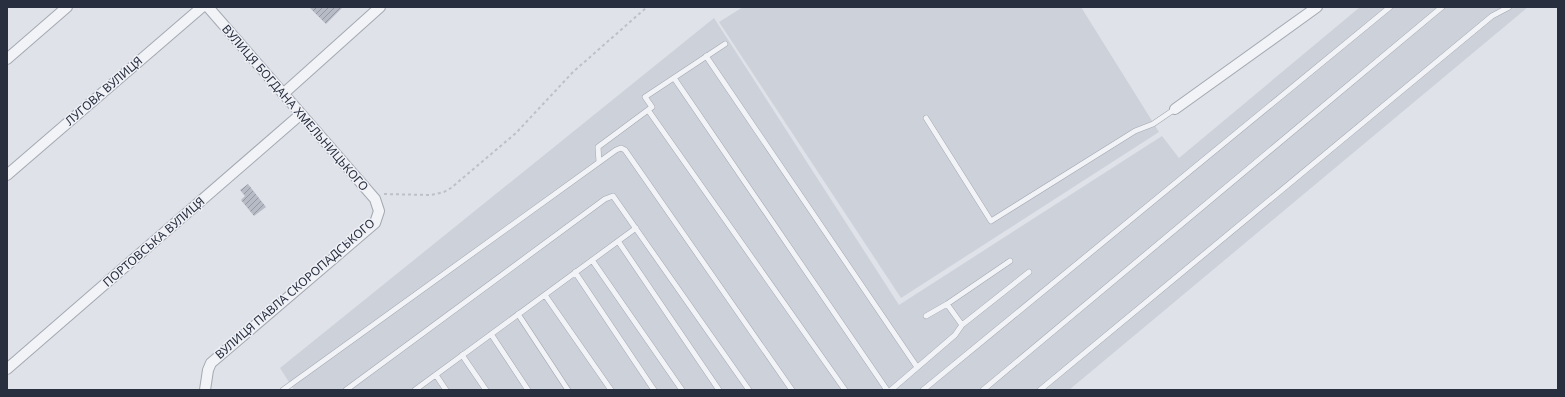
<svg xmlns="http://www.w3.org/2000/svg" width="1565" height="397" font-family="'Noto Sans',sans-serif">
<defs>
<pattern id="building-hatch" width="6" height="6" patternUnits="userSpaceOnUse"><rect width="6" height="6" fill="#b7bbc5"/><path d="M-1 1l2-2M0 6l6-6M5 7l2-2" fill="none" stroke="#9598a1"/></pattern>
</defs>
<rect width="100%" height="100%" fill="#dfe2e8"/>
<path fill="#cdd1da" d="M743,7H1081L1159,132L901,298L719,22Z
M1360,7H1528L1069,390H294L280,368L714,18L899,305L1162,136L1179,158Z"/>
<path fill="url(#building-hatch)" d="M309,7H343L326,24Z
M248,184L266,207L254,216L241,200L245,196L240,190Z"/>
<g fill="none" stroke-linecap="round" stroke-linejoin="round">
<g stroke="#a4a9b2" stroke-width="6">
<path id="service" d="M706,56L917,367
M674,78L887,390
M648,110L845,390
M926,118L991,221L1135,131L1153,124L1175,109
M599,162L598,147L652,107L645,97L725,44
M618,241L719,390
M592,260L682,390
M575,272L654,390
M545,295L611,390
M947,304L1010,261
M518,314L568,390
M962,325L1029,272
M491,334L528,390
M462,355L486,390
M436,375L446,390
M283,390L616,150L621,148L625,150L792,390
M346,390L605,199L613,196L749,390
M415,390L636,228
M891,390L955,335L962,325L947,304L926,316
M923,390L1390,7
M983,390L1442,7
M1040,390L1492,16L1509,7"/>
</g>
<g stroke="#a4a9b2" stroke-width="12">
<path id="minor" d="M7,59L67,7
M283,94L380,7
M1175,109L1317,7
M7,175L202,7
M7,369L301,114
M205,390L208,370L211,363L375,223L379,211L375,199L208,7"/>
</g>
<path stroke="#bdc0c7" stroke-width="2" stroke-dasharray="3 3" stroke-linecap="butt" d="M384,194L431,195L444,192L451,188L516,133L573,72L647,7"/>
<use href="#service" stroke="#f2f3f7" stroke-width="5"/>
<use href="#minor" stroke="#f2f3f7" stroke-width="10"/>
</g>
<g text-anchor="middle" stroke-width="3" stroke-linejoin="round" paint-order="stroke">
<g font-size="12" fill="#282f3f" stroke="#eff1f6">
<text transform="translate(104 91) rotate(-41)" y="4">ЛУГОВА ВУЛИЦЯ</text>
<text transform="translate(295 108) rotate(49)" y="4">ВУЛИЦЯ БОГДАНА ХМЕЛЬНИЦЬКОГО</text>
<text transform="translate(154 242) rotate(-41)" y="4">ПОРТОВСЬКА ВУЛИЦЯ</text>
<text transform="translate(295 289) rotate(-41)" y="4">ВУЛИЦЯ ПАВЛА СКОРОПАДСЬКОГО</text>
</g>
</g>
<rect width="1565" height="397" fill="none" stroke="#282f3f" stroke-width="16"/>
</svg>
